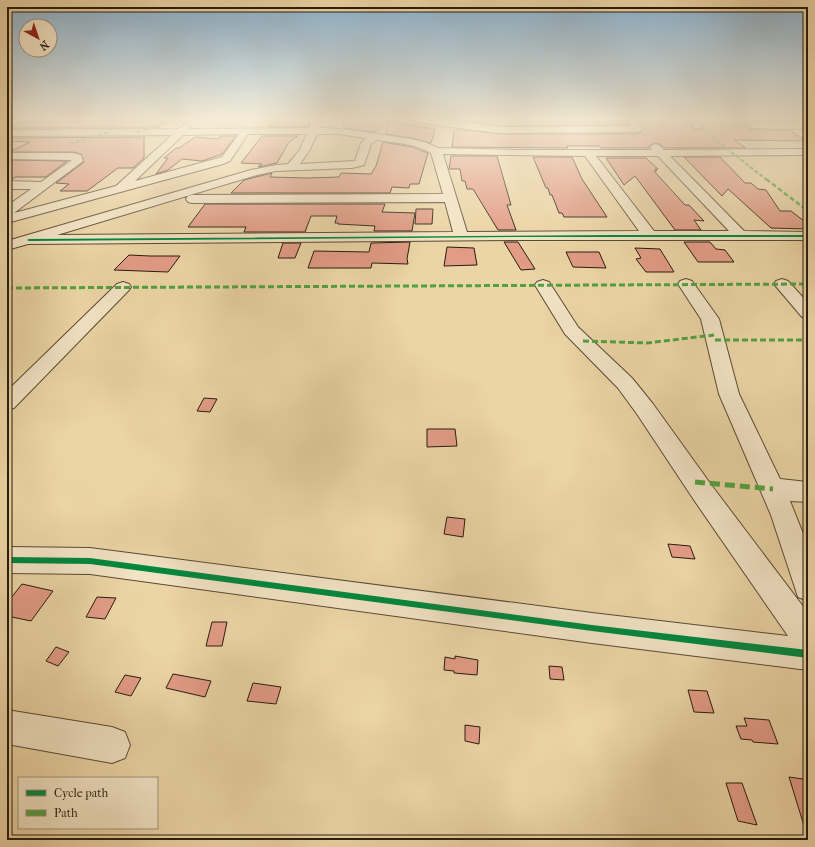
<svg xmlns="http://www.w3.org/2000/svg" width="815" height="847" font-family="'IM FELL French Canon',serif">
<rect width="100%" height="100%" fill="#ebd4a5"/>
<filter id="stains"><feTurbulence type="fractalNoise" baseFrequency=".005" numOctaves="4"/><feColorMatrix values="0 0 0 0 .2 0 0 0 0 .09 0 0 0 0 .02 0 0 0 .5 -.17"/></filter>
<radialGradient id="worn" r=".72"><stop offset=".6" stop-color="#630" stop-opacity="0"/><stop offset="1" stop-color="#630" stop-opacity=".3"/></radialGradient>
<path fill="#e29c86" stroke="#281c0f" d="M146,119H168L157,128H8L22,121H144Z
M288,119H310L309,127H269L274,120Z
M343,119H392L375,132L343,128Z
M458,119L597,121L626,122L628,125L500,126Z
M657,119H686L695,130H701L704,126L699,119H774L777,122H752L746,126L749,130H790L806,141L734,140L746,148H665L660,144L655,143L649,146V148H601L599,146H567L568,148L452,147L454,130L457,131V129L500,134H638L644,129L640,122L664,123Z
M389,122L435,129L431,143L412,138L385,134Z
M220,136H236L222,154L202,161L182,159L168,170L156,174L168,158H164L176,148H179L195,137L218,139Z
M262,136H298L289,142L277,163L258,167L262,164L241,163Z
M145,137L144,138V158L133,168H118L87,191H60L69,184L56,183L84,162L81,154L73,152H9L30,142L7,141V138Z
M383,142L412,147L428,153L419,184H410L409,188L392,187L390,193H231L244,180L272,173L270,177L307,178L339,177L341,173L371,174L376,166Z
M451,156H497L511,205H507L516,230H498L473,189H467L465,181H462L460,169H449Z
M533,157H572L582,179L607,217H564L562,213H559L552,195H550L548,188H546Z
M684,157H720L745,183H751L758,189L766,190L780,211H791L808,224V229L771,228L728,189L722,196Z
M606,158H646L658,169H655L657,171H654L685,205H689L704,221L694,220L701,230H675L635,176L624,185Z
M7,160L67,161L46,177H15L12,180H7Z
M205,204H385L382,212L415,213L412,231H374L375,226L338,224V223H335L337,216H311L305,232H244L246,227H188Z
M416,209H433L432,224H415Z
M410,242L407,259L408,264L372,263L371,268H308L314,251L369,252L371,243Z
M504,242H518L535,269L521,270Z
M684,242H710L716,249L725,250L734,262H698Z
M283,243H301L295,258H278Z
M447,247L474,248L477,265L444,266Z
M635,248L660,249L674,272H646L636,259L641,258Z
M566,252H599L606,268L573,267Z
M129,255L150,256H180L168,272L114,270Z
M204,398L217,399L210,412L197,411Z
M427,429H455L457,446L427,447Z
M447,517L465,519L463,537L444,534Z
M668,544L690,546L695,559L672,557Z
M22,584L53,591L31,621L7,616V603Z
M97,597L116,598L105,619L86,617Z
M212,622H227L222,646H206Z
M56,647L69,652L58,666L46,661Z
M455,656L478,660L477,675L454,673V671L444,670L445,657L455,659Z
M549,666L562,667L564,680L550,679Z
M173,674L211,681L205,697L166,688Z
M125,675L141,678L131,696L115,692Z
M253,683L281,687L276,704L247,701Z
M688,690L707,691L714,713L694,712Z
M744,718L769,720L778,744L753,742L752,740L741,739L736,726H747Z
M465,725L480,727L479,744L465,741Z
M789,777L803,779L808,794V829H805Z
M726,783H742L757,825L738,821Z"/>
<g fill="none" stroke-linecap="round" stroke-linejoin="round">
<g stroke="#594a34" stroke-width="2">
<path id="minor" d="M312,119H321L319,128C341,128 363,132 384,135C402,138 422,139 438,148L515,150H652L650,147L655,144L659,145L664,150L808,149V155L670,156L744,231L808,232V240H516L28,244L7,250V241L251,170L276,165L288,164L299,151L307,134H248L230,161L223,164L7,223V206L31,189H7V181L41,182L72,160L7,159V153H73L81,155L83,161L14,213L116,186L172,135L7,136V130L178,129L186,124L189,125L191,127L189,129L310,128ZM239,134L222,157L135,181L183,135ZM317,134H338L366,138L361,143L355,161L300,164L309,151ZM377,140C396,143 415,143 431,153L443,194L192,195L188,196L186,199L188,202L192,203L445,202L453,232L57,235L257,175L276,171L352,168L364,165L371,144ZM443,154L585,156L639,231L467,232ZM596,156H658L729,231H654Z
M412,119H444L500,127L631,126L626,119H635L643,129L638,132L500,133L435,125L416,122Z
M687,119H697L703,126L701,128H695Z
M752,123H808V129L749,128L747,126L749,124Z
M686,279L692,281L719,319L739,394L780,479L808,482V502L790,501L808,546V601L798,597L771,515L719,394L701,319L678,284L680,281Z
M782,279L788,281L808,303V318L802,317L774,284L776,281Z
M543,280L549,282L578,327L632,378L653,404L712,486L808,613V670L592,643L90,574L7,573V547L90,548L592,613L788,636L694,500L637,414L618,388L565,334L535,285L537,282Z
M123,282L129,284L131,287L129,290L14,408L7,410V391L117,284Z
M7,710L112,727L125,732L130,745L125,758L112,763L7,744Z"/>
</g>
<use href="#minor" fill="#f2e3c4" fill-rule="evenodd"/>
<path stroke="#51a13f" stroke-width="2" stroke-dasharray="4 2" stroke-linecap="butt" d="M752,126H698L767,180
M137,132L182,119
M70,144L110,132"/>
<path stroke="#51a13f" stroke-width="2.5" stroke-dasharray="5 2.5" stroke-linecap="butt" d="M766,179L808,211"/>
<path stroke="#51a13f" stroke-width="3" stroke-dasharray="6 3" stroke-linecap="butt" d="M7,288L808,284
M715,340H808
M583,341L647,343L714,335"/>
<path stroke="#51a13f" stroke-width="5" stroke-dasharray="10 5" stroke-linecap="butt" d="M695,482L773,489"/>
<g stroke="#f2e3c4" stroke-width="3">
<path id="cycleway" d="M613,235H808V237H516L29,241L27,240L29,239Z
M7,557L90,558L592,625L808,650V658L592,631L90,564L7,563Z"/>
</g>
<use href="#cycleway" fill="#00873e" fill-rule="evenodd"/>
</g>
<linearGradient id="sky" x2="0" y2="1"><stop stop-color="#8bb4d3"/><stop offset="0.5" stop-color="#f6ecd6"/><stop offset="1" stop-color="#f6ecd6" stop-opacity="0"/></linearGradient>
<rect width="815" height="238" fill="url(#sky)"/>
<rect width="815" height="847" fill="none" stroke="#ebd4a5" stroke-width="24"/>
<rect x="8" y="8" width="799" height="831" fill="none" stroke="#281c0f" stroke-width="2"/>
<rect x="12" y="12" width="791" height="823" fill="none" stroke="#281c0f"/>
<rect x="18" y="777" width="140" height="52" fill="#f2e3c4" stroke="#a1937c"/>
<rect x="26" y="790" width="20" height="6" fill="#00873e" stroke="#a1937c"/>
<text x="54" y="797" font-size="12" fill="#281c0f">Cycle path</text>
<rect x="26" y="810" width="20" height="6" fill="#51a13f" stroke="#a1937c"/>
<text x="54" y="817" font-size="12" fill="#281c0f">Path</text>
<g transform="translate(38 38) rotate(140)"><circle r="19" fill="#f2e3c4" stroke="#a1937c"/>
<path d="M0-3L7 15L0 10L-7 15Z" fill="#8f2418"/>
<text y="-6" font-size="11" font-weight="bold" text-anchor="middle" fill="#281c0f">N</text>
</g>
<rect width="100%" height="100%" filter="url(#stains)"/>
<rect width="100%" height="100%" fill="url(#worn)"/>
</svg>
